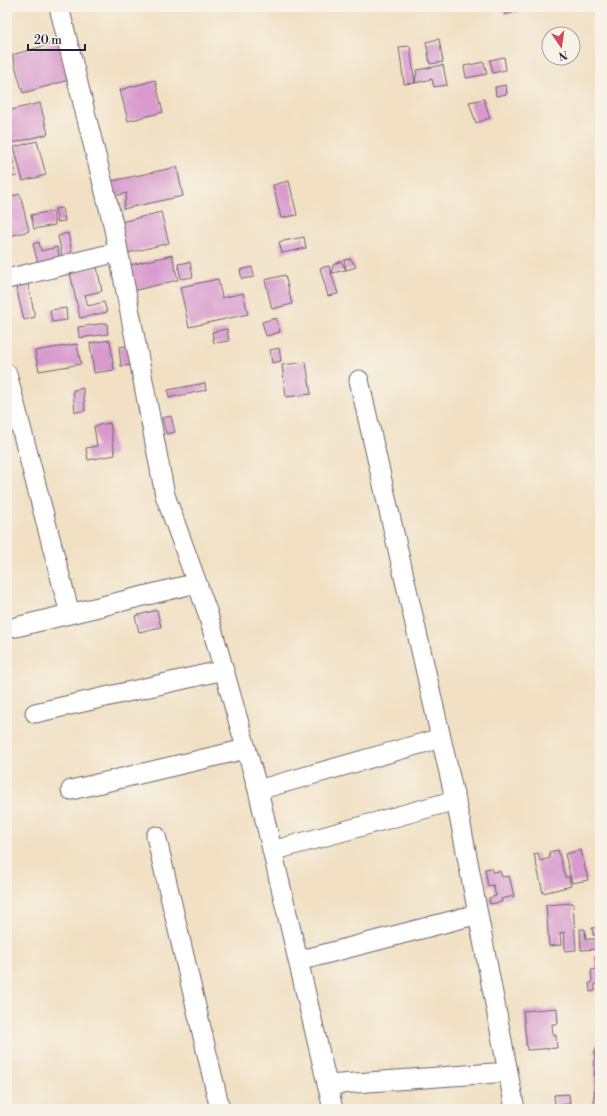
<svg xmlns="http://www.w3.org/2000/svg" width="607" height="1116" font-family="'Libre Bodoni',serif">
<rect width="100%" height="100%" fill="#f7f3e8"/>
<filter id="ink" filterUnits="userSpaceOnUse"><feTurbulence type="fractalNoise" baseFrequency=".025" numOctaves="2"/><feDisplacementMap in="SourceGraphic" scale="8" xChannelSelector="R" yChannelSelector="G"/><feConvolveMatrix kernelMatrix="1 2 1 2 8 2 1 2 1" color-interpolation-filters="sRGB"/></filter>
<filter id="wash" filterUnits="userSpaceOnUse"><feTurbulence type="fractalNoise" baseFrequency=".012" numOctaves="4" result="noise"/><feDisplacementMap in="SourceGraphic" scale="16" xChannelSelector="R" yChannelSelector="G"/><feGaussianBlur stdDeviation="0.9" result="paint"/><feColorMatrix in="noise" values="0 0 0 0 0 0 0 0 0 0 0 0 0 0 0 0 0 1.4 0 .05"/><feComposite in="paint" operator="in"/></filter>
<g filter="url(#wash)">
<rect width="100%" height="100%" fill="#f1e0c3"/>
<g id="blocks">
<path fill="#d89acd" d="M502,7H533L505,15Z
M439,39L443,62L430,64L426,42Z
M58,42L69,80L23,93L12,55Z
M410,46L415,83L404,84L399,47Z
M504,57L506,70L493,73L490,60Z
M484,62L487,74L466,78L464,66Z
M443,65L447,85L434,87L432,79L415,83L417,70Z
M155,80L163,112L128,121L120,90Z
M506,85L507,94L496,96L495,87Z
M484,99L490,118L476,123L469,102Z
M40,103L48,134L13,143L7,123V111Z
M7,139L17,176L7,178Z
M37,141L46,175L23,181L14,147Z
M177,167L183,196L123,209L127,193L115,196L112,181Z
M289,181L297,215L281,218L273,185Z
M20,194L29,231L7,237V197Z
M62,208L65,221L57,222L55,209Z
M53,211L55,225L34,229L31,215Z
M161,212L169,243L120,255L113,224Z
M68,233L73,258L63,261L58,236Z
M304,237L306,248L282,253L279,242Z
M39,242L41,251L57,247L61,263L39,268L33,244Z
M172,255L178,280L132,291L126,266Z
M351,259L356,267L346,270L332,273L333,265L341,261L346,270L344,260Z
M190,262L193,277L181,279L178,264Z
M329,266L338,294L328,296L320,268Z
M97,267L102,291L85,295L88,306L104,302L107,312L80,318L70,273Z
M252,267L254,277L242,279L240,270Z
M285,275L292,304L272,309L265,280Z
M218,279L222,298L243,293L248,314L189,327L180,287Z
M28,284L35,317L24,320L16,287Z
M66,308L67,320L52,322L50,310Z
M276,318L280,332L266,336L262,322Z
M107,323L108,334L79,338L78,327Z
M227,329L229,341L214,343L212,332Z
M110,340L114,370L94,373L90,343Z
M77,344L81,364L39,371L35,351Z
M132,345L134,365L121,366L119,347Z
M279,348L281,361L272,363L270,350Z
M306,362L311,394L286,397L282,365Z
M205,383L206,390L169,398L168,390Z
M83,388L85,411L75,412L73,390Z
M171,416L175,432L166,434L162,418Z
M110,423L115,455L88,460L86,448L97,446L94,426Z
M157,610L161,627L139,632L135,616Z
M558,850L565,877H569L571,886L543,893L534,854L538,853L540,861L550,858L549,852Z
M581,850L588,880L572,883L565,854Z
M491,868L492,872L500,871L502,877L509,876L514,896L501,899L502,902L490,904L489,898L496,896L493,885L488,886L485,869Z
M573,903L576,950L565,951L564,932L560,933L561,945L549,946L546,905Z
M600,927V935H593L592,928Z
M580,929H585L586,939H600V949L581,950Z
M595,956H600V969H596Z
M600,969V983L595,984V991L590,992L589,983H592L591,970Z
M557,1008L558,1024H552L553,1035H556L557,1048L527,1050L523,1011Z
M595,1049H600V1109H594Z
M569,1094L570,1104L555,1105L554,1095Z"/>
</g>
</g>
<g filter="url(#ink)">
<use href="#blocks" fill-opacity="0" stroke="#6a646b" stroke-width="1"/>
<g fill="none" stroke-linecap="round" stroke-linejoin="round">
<g stroke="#6a646b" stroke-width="21">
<path id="minor" d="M59,7L113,224L165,495L207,611L258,790L333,1109
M7,279L118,252
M7,374L70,614
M359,380L461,825L515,1109
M16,627L197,583
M35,713L224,670
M71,790L246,749
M258,790L441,738
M156,836L220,1109
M272,851L456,800
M298,961L478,914
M327,1085L508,1072"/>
</g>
<use href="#minor" stroke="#fff" stroke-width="19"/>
</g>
</g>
<rect width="607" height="1116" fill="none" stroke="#f7f3e8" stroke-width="24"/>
<g transform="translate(561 46) rotate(167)"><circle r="19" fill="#f7f3e8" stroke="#a29fa3"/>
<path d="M0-3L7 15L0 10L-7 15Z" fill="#d1495b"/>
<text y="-6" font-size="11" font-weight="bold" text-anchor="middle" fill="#22223b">N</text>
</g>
<path d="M28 44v6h57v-6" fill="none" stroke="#22223b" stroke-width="2"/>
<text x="34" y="44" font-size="12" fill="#22223b" stroke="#f7f3e8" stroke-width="3" paint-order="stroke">20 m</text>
</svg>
